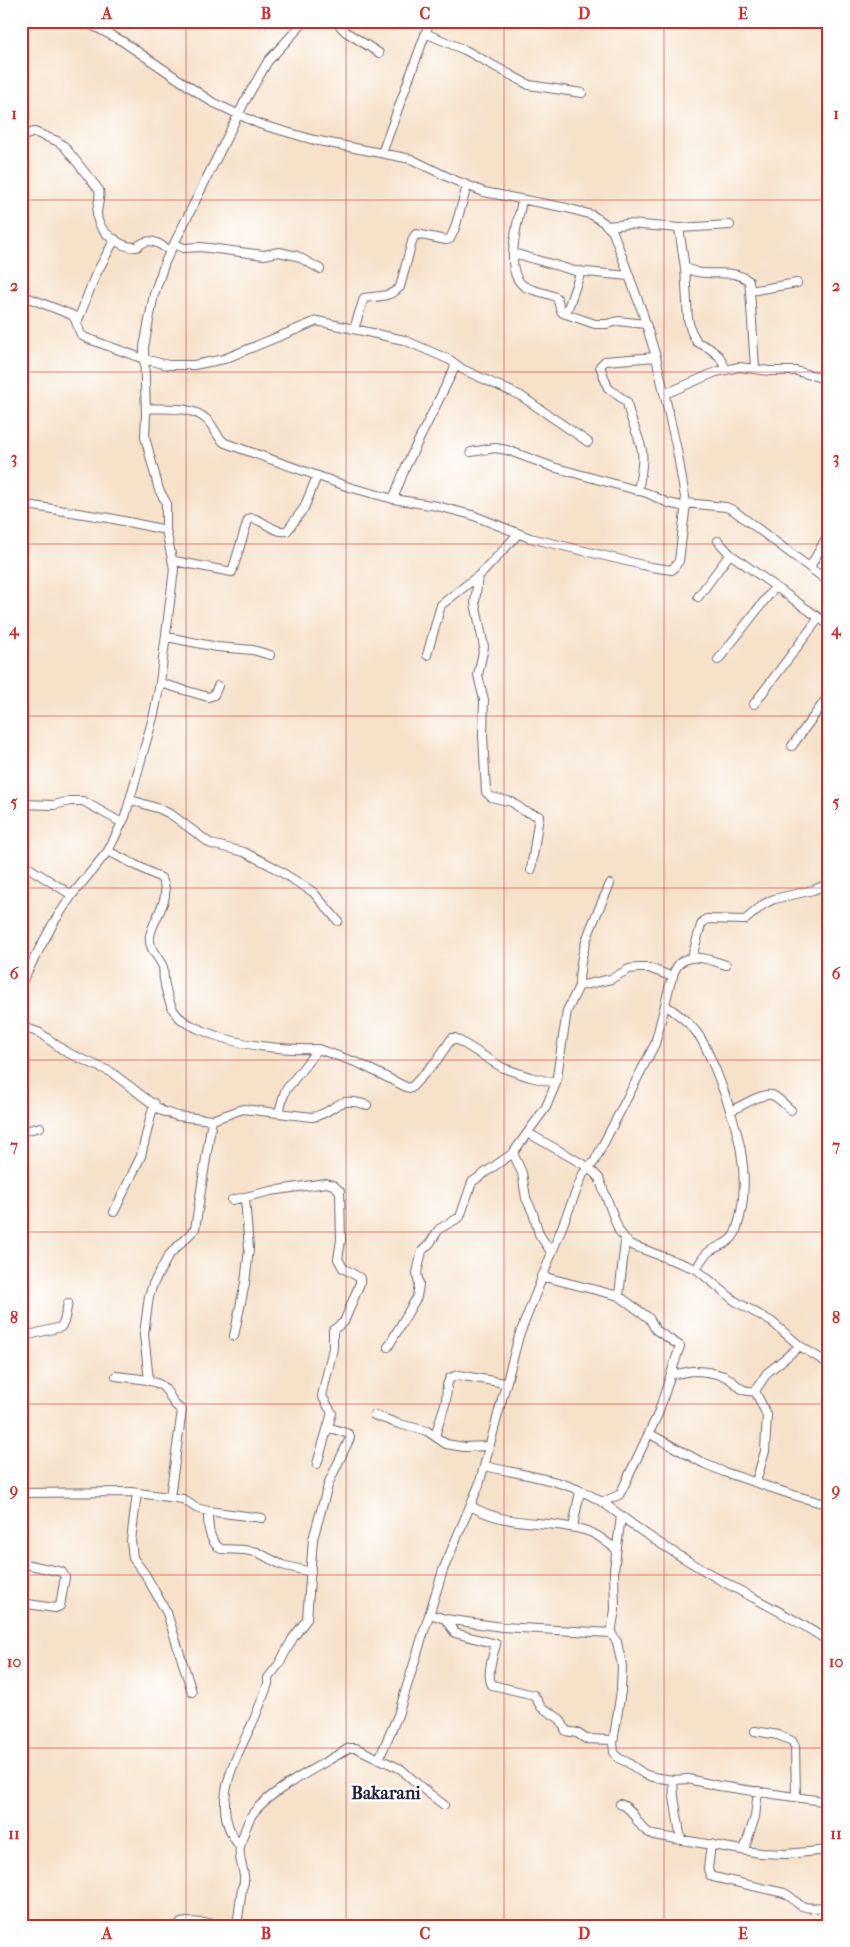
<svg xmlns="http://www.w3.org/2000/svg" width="850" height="1947" font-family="'IM FELL French Canon',serif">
<rect width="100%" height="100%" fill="#fff"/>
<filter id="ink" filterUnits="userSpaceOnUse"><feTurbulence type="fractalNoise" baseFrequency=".02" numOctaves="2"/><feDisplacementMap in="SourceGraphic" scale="10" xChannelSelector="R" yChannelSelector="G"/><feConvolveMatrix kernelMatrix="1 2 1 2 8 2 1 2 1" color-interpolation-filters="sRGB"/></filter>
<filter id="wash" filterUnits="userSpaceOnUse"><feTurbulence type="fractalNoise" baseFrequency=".0096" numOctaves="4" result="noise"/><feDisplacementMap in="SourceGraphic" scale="20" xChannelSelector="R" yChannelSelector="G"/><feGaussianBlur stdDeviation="1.12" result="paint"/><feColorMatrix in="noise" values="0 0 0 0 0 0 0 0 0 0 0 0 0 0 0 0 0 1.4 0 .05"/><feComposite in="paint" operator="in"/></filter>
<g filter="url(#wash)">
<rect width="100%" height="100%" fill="#f6e1c9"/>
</g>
<g filter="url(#ink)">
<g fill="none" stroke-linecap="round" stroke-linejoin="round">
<g stroke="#6c656d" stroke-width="10">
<path id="minor" d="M84,21L122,41L212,102L259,124L314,140L411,159L454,180L484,192L567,208L592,215L603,222L613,232L642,311L656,357L677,450L686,503L726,507L733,510L829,582
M335,21L346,32L379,53
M425,33L465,50L529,85L582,93
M21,137L34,132L57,141L64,146L99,190C101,198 97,206 97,214C97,231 120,248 137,247C149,236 158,243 170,251
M382,153L430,21
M522,200C519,220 502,272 524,286C534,292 547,292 557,298L561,311L563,313L595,324H607L618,321L645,324
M607,226L629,224L679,228L730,225
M679,228L685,268L688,319L691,331L697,342L709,348L719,356L726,369
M174,244L184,248L201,247L264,255L279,252L297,256L320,269
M513,253L575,271L629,276
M685,268C690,269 692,271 697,272C712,276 733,268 749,281L750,291
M21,295L72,315L75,319L81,335L86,338L144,359L168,365H194L224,359L317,321L404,340L450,360L462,369L521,396L588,442
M566,314L581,271
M77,323L95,276L115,239
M354,329L364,298C377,296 389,298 400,287L413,238L416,234L446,240L450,239L455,228L467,186
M755,368L750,291L797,283
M665,394L716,372L739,367L770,371H796L829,380
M146,408C166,410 190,405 206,419C214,425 216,437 225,443L349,487L393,499L437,506L472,515L530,538L651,567L672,570L679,561L686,503
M471,452L495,448L507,450L553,467L647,493L668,503L686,507
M638,491C640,478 644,464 642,451C639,434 629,419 627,402L608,388L600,366L605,361L656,357
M393,499L406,466L456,365
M21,504L109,518L166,530
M718,541L730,554L829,625
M174,561L232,572L248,520L251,518C265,520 272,533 287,531L304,508L317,476
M810,567L829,533
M478,576L475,603L484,647L478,675L484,700L483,735L486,792L491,797L512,802L524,811L539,816L531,870
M698,597L730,554
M167,637L217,647L253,650L270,655
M427,655L441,605L483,572L518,534
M718,660L775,587
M160,683L208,697L214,695L218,686
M754,704L819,618
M792,746L829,695
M131,800L160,809L172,815L211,844L244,852L270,865L313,892L338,921
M21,804L54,805L70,801H83L122,823
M108,851L161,878C174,897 153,918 150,936C148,949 159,957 163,967C164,971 163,975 164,979C165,988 169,1003 174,1011C179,1020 190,1025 199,1029C236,1046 277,1050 318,1049
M21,863L72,895
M692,957L701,925L706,919L745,920L764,904L774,899L813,890L829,884
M21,983L54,922L72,895L108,851L125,817L154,714L160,683L174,569L166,530V502L159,490L145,437L146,414L144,347L154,294L165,262L245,101L268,61L305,21
M579,986C579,946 595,919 610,884
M21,1026L40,1033L66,1052L111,1072L162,1111L177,1116L212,1120L243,1109L312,1117C337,1113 334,1094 367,1105
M731,1111C741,1106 761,1093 772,1095C778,1097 786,1106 791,1110
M279,1112L285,1091L318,1049L358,1063L406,1087L411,1088L437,1060L452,1038H455L503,1068L530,1077L556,1083
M21,1132L40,1127
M528,1133L588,1167L599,1178L619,1231L629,1244L696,1269L735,1301L772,1322L800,1346L829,1364
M513,1153L522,1173L526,1198L533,1213L539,1234L551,1252
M232,1200L271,1191L326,1183L333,1185L340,1191L341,1240L338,1259L343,1268L360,1278V1283L344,1322L333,1330V1348L322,1396L332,1413L317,1464
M114,1212L141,1156L154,1103
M696,1269C700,1263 703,1255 710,1251C719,1245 732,1243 736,1231C755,1176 736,1122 716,1071C710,1058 706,1044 697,1033C689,1022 677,1013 665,1005C675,960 678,948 726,965
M541,1276L619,1296L649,1318L656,1330L680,1346L658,1414L622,1490L619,1495L602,1502
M619,1296L625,1241
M234,1336L245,1283L249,1249L245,1198
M21,1337L61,1327L64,1322L68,1303
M388,1347L417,1297L419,1284L417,1273L422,1251L430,1243L439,1229L460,1217L472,1182L513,1153L546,1107L556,1083L567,1011L579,986L611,979L629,969L638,968H649L673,977
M672,1374C679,1374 685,1372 692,1371C701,1371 715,1373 724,1376C738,1382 738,1393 755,1391L767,1373L800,1346
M116,1376C128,1378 157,1378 165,1389C173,1398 170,1403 182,1410L170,1497
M149,1381L144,1334L149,1296L153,1284L169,1255L195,1229L212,1120
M755,1391L767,1415L765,1451L756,1482
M374,1415L399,1424L427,1431L446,1444L464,1447L489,1446
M650,1434L705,1464L724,1472L793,1495L829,1505
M435,1436L446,1401L447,1385L450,1378L458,1375L505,1383
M485,1466C522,1475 563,1479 597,1499C614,1509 629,1523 646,1534C669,1550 693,1564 717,1578C755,1600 793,1616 829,1642
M21,1493L131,1492L183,1499L196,1508L208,1511L262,1518
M137,1493L131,1541L133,1558L145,1574L167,1613L192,1692
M471,1506C507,1528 549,1519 587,1531C598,1534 607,1543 616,1549
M208,1511C208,1525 208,1541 221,1549L244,1550L257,1552L282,1565L311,1572
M573,1527L580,1491
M829,1538V1563
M21,1563L62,1572L65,1577L60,1606L55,1608L21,1603
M430,1614L445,1619L502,1627L611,1633L615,1610L614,1570L621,1516
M445,1619L455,1633L496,1644C493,1656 486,1674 492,1685L534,1695L541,1707L560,1719L566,1731L577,1733L586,1739L613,1740
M611,1633L617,1642L622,1666L621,1691L613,1743L614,1752L618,1758L627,1762L644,1774L653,1777L673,1780L688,1779L719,1786L829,1802
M755,1731L778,1735L792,1741L795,1746L796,1797
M379,1759L398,1715L443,1570L479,1485L519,1336L583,1174L594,1162L655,1044L665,1005
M673,1780L674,1797L681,1840
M620,1804C636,1809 635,1827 653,1835L760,1853L786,1854L829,1850
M711,1844L708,1869L710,1875L713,1877L784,1893C791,1896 794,1901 800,1905C809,1910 820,1907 829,1906
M240,1847C208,1807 234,1762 252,1724C258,1711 263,1697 268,1684V1678L279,1664L293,1638L307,1619L313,1539L329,1482L350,1438L349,1434L328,1427
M744,1850L755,1817L758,1791
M178,1926L181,1923L187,1922L237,1925
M237,1926L242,1888C249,1876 237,1861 240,1847C242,1838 248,1819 254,1812C272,1789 324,1764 349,1748H356L401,1769L422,1788L444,1805"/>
</g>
<use href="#minor" stroke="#fff" stroke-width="8"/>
</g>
</g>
<path fill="none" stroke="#d62828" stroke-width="1" stroke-opacity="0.55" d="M186,21V1926M346,21V1926M504,21V1926M664,21V1926M21,200H829M21,372H829M21,544H829M21,716H829M21,888H829M21,1060H829M21,1232H829M21,1404H829M21,1575H829M21,1748H829"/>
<g text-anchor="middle" stroke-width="5" stroke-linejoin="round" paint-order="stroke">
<g font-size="18" font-weight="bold" fill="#22223b" stroke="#fff">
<text x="386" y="1799">Bakarani</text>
</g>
</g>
<rect width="850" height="1947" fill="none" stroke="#fff" stroke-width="55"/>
<rect x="28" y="28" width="794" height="1892" fill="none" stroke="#d62828" stroke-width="2"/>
<g font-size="16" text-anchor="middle" font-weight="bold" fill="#d62828">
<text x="107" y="19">A</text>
<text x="266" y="19">B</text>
<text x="425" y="19">C</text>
<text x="584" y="19">D</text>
<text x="743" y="19">E</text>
<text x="14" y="119">1</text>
<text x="836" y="119">1</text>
<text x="14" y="291">2</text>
<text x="836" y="291">2</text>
<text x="14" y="463">3</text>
<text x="836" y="463">3</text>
<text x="14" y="635">4</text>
<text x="836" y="635">4</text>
<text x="14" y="807">5</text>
<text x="836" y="807">5</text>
<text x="14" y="979">6</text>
<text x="836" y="979">6</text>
<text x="14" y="1151">7</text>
<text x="836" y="1151">7</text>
<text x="14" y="1323">8</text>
<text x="836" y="1323">8</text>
<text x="14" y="1495">9</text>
<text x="836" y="1495">9</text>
<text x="14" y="1667">10</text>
<text x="836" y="1667">10</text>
<text x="14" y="1839">11</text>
<text x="836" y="1839">11</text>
<text x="107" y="1939">A</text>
<text x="266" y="1939">B</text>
<text x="425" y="1939">C</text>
<text x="584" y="1939">D</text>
<text x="743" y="1939">E</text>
</g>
</svg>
